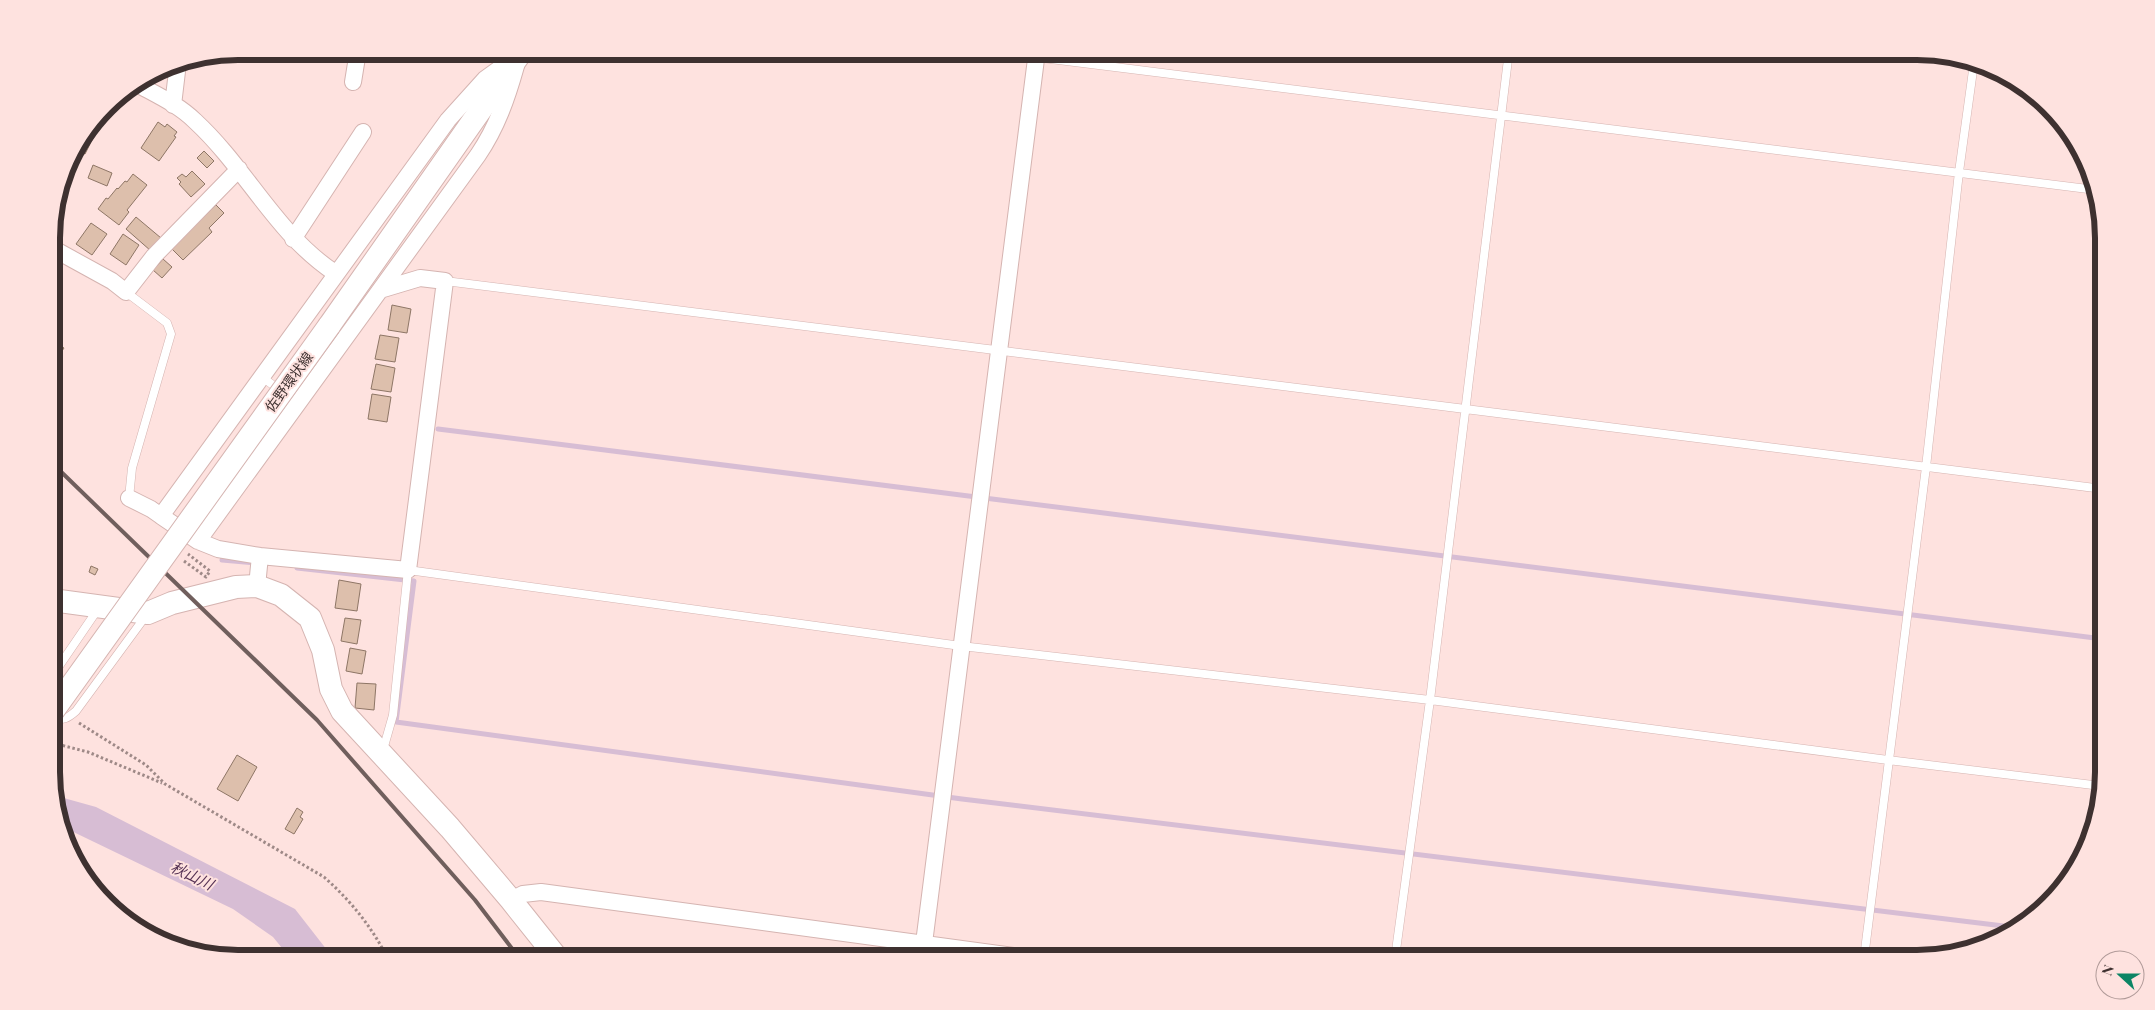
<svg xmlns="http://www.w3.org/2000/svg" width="2155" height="1010" font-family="'Playfair Display','Noto Sans JP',serif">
<rect width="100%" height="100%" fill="#fee2df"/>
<path fill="#d7bdd4" d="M53,795L96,807L295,909L334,959H291L273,937L233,909L61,826Z"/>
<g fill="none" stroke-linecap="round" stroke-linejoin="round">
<path stroke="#d7bdd4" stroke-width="5" d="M438,429L2103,639
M222,560L256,563
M297,568L414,581L396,722L962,799L2020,928"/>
</g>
<path fill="#ddbfac" stroke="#8e7666" d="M158,122L165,127L167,124L177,132L174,136L176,137L159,161L141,148Z
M94,125L98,128L85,154L75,149Z
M204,151L214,161L207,168L197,158Z
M93,165L112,173L107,186L88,178Z
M192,171L205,184L191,197L179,184L181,182L177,178L182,174L186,177Z
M133,174L147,185L127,210L129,212L119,225L98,209L106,198L108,199L117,188L118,189L125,181L127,182Z
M216,205L224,213L209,228L212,232L183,260L171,248Z
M136,217L161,238L151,251L126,229Z
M91,223L107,234L92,255L76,244Z
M123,234L139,245L126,265L110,254Z
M163,259L172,267L162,278L153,270Z
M392,305L411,309L407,333L388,330Z
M380,335L399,338L395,362L375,359Z
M52,340L64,348L52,366Z
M376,364L395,368L391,392L371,389Z
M372,394L391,397L387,422L368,419Z
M91,566L98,569L95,575L89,572Z
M339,580L361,584L357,611L335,608Z
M345,618L361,620L357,644L341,641Z
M350,648L366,651L362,674L346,671Z
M357,683L376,684L374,710L355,708Z
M237,755L257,767L238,801L217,789Z
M297,808L303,812L300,817L303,819L294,834L285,829Z"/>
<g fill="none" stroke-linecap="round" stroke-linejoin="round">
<g stroke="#d5b4b1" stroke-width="9">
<path id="lane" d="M987,51L2096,190
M445,281L2103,489
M126,292L167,323L171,334L132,468L129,498
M262,377L281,391
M53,675L98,609
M53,718C63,721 68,718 76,711L145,617
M381,750L385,743L393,715L408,570L961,646L1430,700L1888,760L2101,786
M1395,958L1430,700L1509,51
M1864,958L1926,467L1959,172L1974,63"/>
</g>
<g stroke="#d5b4b1" stroke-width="18">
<path id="street" d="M353,82L358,51
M137,84C157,95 179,105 195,121C247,169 275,233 335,273
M173,105L178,63
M293,239L363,132
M52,248L112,281L126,292L154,256L239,169
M380,290L420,278L445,281L408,570L260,556L218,549L198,541L161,516L448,120L485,79L510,61
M129,498L151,509L161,516
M198,541L478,155C497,127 507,98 516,66
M257,586L260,556
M511,900L523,894L541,892L1036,959
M922,959L1037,51"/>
</g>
<g stroke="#d5b4b1" stroke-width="24">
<path id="secondary" d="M329,326L522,51
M52,600L148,613L172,603L236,587L257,586L281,595L310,618L323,650L331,689L342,711L450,828L511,900L558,959"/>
</g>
<path stroke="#9e8987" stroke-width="3" stroke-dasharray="2.5 2.5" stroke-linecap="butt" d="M79,723L146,765L165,784L324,877C351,901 372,927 388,959
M53,743L88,752L162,783"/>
<use href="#lane" stroke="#fff" stroke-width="8"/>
<use href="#street" stroke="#fff" stroke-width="16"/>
<use href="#secondary" stroke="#fff" stroke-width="22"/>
<path stroke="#705f5d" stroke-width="4" d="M52,463L317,720L475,900L520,959"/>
<g stroke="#d5b4b1" stroke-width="24" stroke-linecap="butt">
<path id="secondary-bridge" d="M53,711L329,326"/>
</g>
<path stroke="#9e8987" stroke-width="3" stroke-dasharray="2.5 2.5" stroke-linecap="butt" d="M184,561L206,577L210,571L188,554"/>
<use href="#secondary-bridge" stroke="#fff" stroke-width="22"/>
</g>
<g text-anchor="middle" stroke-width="4" stroke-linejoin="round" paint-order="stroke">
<g font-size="14" fill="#3e3130" stroke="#fee2df">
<text transform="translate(289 382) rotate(-54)" y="5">佐野環状線</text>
</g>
<g font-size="15" font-style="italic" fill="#563254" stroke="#fee2df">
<text transform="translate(192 876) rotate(26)" y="5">秋山川</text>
</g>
</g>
<path d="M0 0H2155V1010H0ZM238 60H1917A178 178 0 0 1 2095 238V772A178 178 0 0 1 1917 950H238A178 178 0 0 1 60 772V238A178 178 0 0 1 238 60Z" fill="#fee2df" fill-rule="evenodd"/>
<path fill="none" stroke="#3e3130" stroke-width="6" d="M238 60H1917A178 178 0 0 1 2095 238V772A178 178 0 0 1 1917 950H238A178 178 0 0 1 60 772V238A178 178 0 0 1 238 60Z"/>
<g transform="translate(2120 975) rotate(291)"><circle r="24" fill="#fee2df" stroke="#b19b99"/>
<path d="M0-4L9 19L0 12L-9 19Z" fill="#0c8565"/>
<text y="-8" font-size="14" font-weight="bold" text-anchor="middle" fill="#3e3130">N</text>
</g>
</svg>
